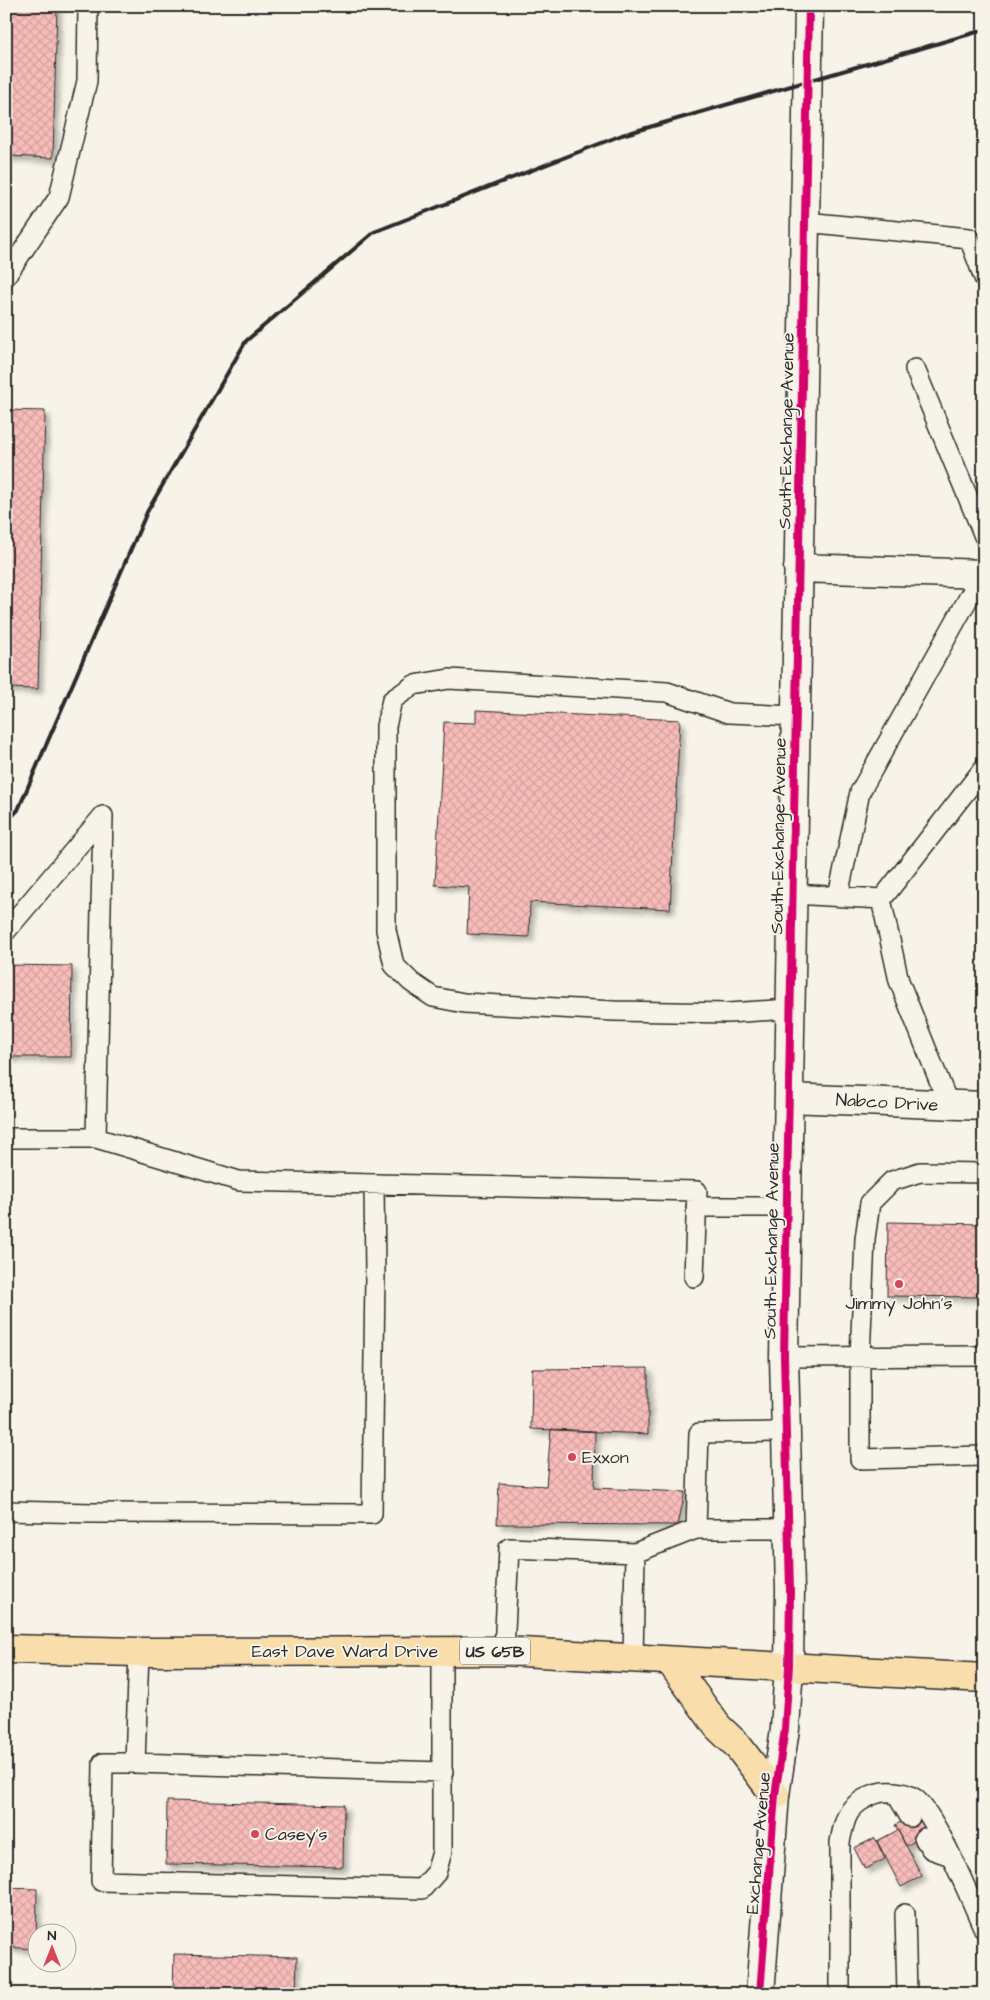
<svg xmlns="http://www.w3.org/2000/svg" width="990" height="2000" font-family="'Architects Daughter',sans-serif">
<defs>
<pattern id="building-cross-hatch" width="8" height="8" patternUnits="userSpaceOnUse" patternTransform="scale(1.25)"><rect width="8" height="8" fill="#f8bcb9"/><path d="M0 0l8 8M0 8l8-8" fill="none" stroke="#d5a29f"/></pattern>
<filter id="shadow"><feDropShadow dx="4.5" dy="4.5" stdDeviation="2.5" flood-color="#0004"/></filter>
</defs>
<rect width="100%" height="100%" fill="#f7f3e8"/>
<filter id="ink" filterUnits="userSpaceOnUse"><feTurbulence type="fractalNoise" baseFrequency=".02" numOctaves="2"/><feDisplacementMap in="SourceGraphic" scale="10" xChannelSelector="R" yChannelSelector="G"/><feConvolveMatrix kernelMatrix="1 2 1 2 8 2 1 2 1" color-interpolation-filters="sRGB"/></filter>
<g filter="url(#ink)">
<path fill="url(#building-cross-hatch)" stroke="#2b2b2b" filter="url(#shadow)" d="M6,6H57L53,158L6,156Z
M6,410L45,411L38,689L6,688Z
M476,710L680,720L670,909L530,902L529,937L467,934L469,887L435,885L444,722L476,723Z
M6,965L72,966L71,1057H6Z
M888,1222L984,1224V1297L887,1296Z
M648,1368V1434L531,1429L532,1369Z
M551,1429L595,1431L594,1488L685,1492L678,1525L497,1524L499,1483L546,1486Z
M167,1801L344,1805L343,1867L166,1864Z
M918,1813L929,1833L906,1846L895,1825Z
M898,1830L922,1876L901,1887L877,1841Z
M875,1838L885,1859L865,1869L854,1848Z
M6,1888L37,1889L36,1949L6,1947Z
M174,1954L297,1957L296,1994H173Z"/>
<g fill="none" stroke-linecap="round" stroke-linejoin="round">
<g stroke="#2b2b2b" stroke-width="22">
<path id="lane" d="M805,222L969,238L984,278
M6,276L59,197L87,81L88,6
M915,369L984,536
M792,894L882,899L984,768
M838,896L860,792L982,574
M881,899L899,981L949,1105
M6,931L103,816
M790,1009L728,1013L614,1011L464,1003L433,997L411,982L394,965L386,930V726L392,700L414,685L449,679L667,692L729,713L795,716
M6,1138H96L239,1181L697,1191L694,1277
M96,1138L103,816
M984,1173L920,1172L892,1181L870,1203L865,1239L860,1357V1459L984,1456
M696,1207H787
M784,1357L984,1356
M6,1511L93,1513L372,1514L375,1274L374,1184
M696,1529H789
M635,1553L696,1529L699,1433L786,1432
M504,1651L509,1548L635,1553L633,1660
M139,1652L135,1763H103L101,1881L422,1889L436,1873L442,1852V1651
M135,1763L443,1772
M895,1792L910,1817
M924,1838L931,1849L951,1856
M905,1914L907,1994
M840,1994V1842C845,1817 847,1806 872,1795C884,1790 903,1791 914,1798C935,1811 972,1903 984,1929"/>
</g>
<g stroke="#2b2b2b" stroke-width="31">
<path id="street" d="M798,568L984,574
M789,1098L984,1106
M760,1994L775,1795L785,1729L789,1666L790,1590L784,1357L809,6"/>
</g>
<g stroke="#2b2b2b" stroke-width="31">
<path id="primary" d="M6,1649L139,1652L504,1651L984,1678
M670,1661L718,1727L737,1745L775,1795"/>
</g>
<use href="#lane" stroke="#f7f3e8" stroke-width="19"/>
<use href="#street" stroke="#f7f3e8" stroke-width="28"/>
<use href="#primary" stroke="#f9deab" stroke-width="28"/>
<path stroke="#2b2b2b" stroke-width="4" d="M6,822L18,810L147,512L246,341L374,232L622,135L984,30"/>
<g stroke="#f7f3e8" stroke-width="11">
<path id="cycleway" d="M760,1994L775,1795L785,1729L789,1666L790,1590L784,1357L809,6"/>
</g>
<use href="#cycleway" stroke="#d6006c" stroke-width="8"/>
</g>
</g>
<g fill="#d1495b" stroke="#f7f3e8" stroke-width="2">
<circle cx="899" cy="1284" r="5"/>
<circle cx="572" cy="1457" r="5"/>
<circle cx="255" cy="1834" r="5"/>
</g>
<g text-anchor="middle" stroke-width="4" stroke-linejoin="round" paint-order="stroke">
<rect fill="#f7f3e8" stroke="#686764" stroke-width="1" x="460" y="1637.5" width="70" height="27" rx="4"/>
<g font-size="16" font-weight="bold" fill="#2b2b2b">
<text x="495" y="1657">US 65B</text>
</g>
<g font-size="18" fill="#2b2b2b" stroke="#f7f3e8">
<text transform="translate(786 431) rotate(-89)" y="6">South Exchange Avenue</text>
<text transform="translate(778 836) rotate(-89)" y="6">South Exchange Avenue</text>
<text transform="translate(887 1102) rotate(3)" y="6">Nabco Drive</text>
<text transform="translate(771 1241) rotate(-89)" y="6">South Exchange Avenue</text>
<text x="345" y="1657">East Dave Ward Drive</text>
<text transform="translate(758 1843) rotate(-85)" y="6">Exchange Avenue</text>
</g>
<g font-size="18" fill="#2b2b2b" stroke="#f7f3e8" text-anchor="start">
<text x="899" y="1309" text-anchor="middle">Jimmy John's</text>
<text x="582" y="1463">Exxon</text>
<text x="265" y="1840">Casey's</text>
</g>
</g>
<rect width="990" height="2000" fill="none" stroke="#f7f3e8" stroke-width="25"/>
<rect x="12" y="12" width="965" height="1975" fill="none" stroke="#2b2b2b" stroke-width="2" filter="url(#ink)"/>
<g transform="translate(52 1948)"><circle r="24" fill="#f7f3e8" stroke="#a5a39c"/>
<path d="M0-4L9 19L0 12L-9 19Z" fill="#d1495b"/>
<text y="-8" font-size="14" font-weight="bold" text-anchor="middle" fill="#2b2b2b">N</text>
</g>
</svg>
